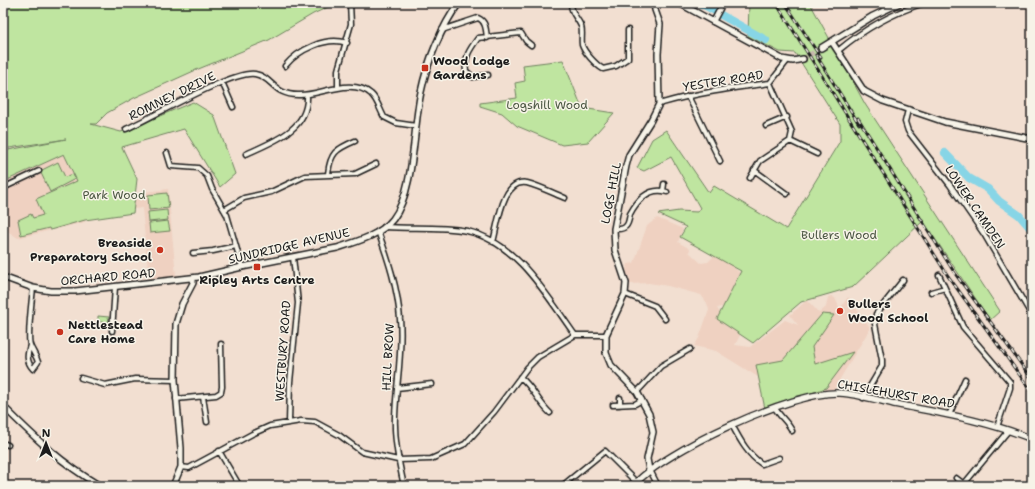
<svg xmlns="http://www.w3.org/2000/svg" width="1035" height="489" font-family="'Shantell Sans',sans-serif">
<rect width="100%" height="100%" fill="#f2dfd1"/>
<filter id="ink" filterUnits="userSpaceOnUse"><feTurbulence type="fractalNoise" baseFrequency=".025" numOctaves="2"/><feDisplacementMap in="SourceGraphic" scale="8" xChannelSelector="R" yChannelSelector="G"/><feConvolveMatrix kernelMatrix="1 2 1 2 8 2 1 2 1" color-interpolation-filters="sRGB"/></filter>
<g filter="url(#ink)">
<path fill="#efd1c1" d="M64,154L86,162L81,196L85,222L18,238L3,228V182Z
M168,189L176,276L149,279L142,208L134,209L130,194Z
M657,218L683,229L678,242L690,249L689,252L701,263L708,262L718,252L747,280L726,306L717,308L720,313L745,325L735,345L750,347L785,320L798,325L790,315L807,300L819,313L826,307L828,297L831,296L835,298L840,309L848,297L869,326V330L834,389L799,395L767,388H760L758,377L716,351L694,346L699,338L709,310L707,303L701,295L668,286L649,283L629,284L630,276L628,277L626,270L628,264L634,263L647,226Z"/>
<path fill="#bfe5a0" stroke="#6e805e" d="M3,3H337L313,14L269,40L196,70L134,98L107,113L96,124H91L121,132L193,102L214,115L235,174L220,187L184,129L122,147L137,179L133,213L85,220L50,230L49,228L21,235L18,220L31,214L33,218L43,215L36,199L77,181L64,154L3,182V151L66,139L3,149Z
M749,3H810L865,104L1000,311L990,320L923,221L853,287L801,302L753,343L717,319L741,271L680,237L686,227L658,214L679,211L697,212L700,208L671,157L644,171L637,168L652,139L666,130L709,193L714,186L786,229L840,141V124L795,53L780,52L748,36Z
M563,60L582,108L614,113L588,142L562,145L517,126L502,113L480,106V103L517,98L515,83L525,81L523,65Z
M58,162L65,177L73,174L75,179L50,192L40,171Z
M167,193L169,208L149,210L148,195Z
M167,210L168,220L149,222L148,212Z
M168,221L170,231L150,233L149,223Z
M822,314L834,315L812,347L815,364L853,352L826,388L765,409L756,365L783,360Z
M98,316L109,317L108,324L98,321Z"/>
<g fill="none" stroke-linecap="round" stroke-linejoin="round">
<path stroke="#87d5e6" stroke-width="8" d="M700,3L715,11
M721,15L766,40
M945,153L969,178L988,189L999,201L1019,215L1032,230"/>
<path stroke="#c7b8ad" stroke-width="5" stroke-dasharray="5 2.5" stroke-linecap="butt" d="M803,59L821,48"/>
<g stroke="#1c1c1c" stroke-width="7">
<path id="minor" d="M571,3C571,14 577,17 581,26C583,32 581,38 582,45C584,52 596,65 603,69L616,66L628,58V30
M713,22L723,3
M442,30L478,18C486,21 486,30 487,38
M839,50C864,29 893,13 924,3
M285,66C298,50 326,36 347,43
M488,75L473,77L466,71C464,57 470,49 478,38L521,33L526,41L531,45
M222,82L233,107
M338,87V70L351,24L350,3
M688,96L720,161
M659,104C696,93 732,88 770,83L787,61
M908,110L905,122L908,131L950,185L984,234L1032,316
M766,126L787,117
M126,129C151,118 233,70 255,74C273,77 273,96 300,95C321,95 352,77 371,94C377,99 380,110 384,117L396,123L416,126
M790,141L817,154
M167,153L171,166L198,168L207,176L212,189L227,215L242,267
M246,154C272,142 309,130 307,95
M754,170L787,194
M328,174C330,153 336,149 355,141
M750,178L760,161L790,141L792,132L770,83
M3,188L39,171
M663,191L664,184
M224,210L244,198L271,192L305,176L355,174L376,164
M384,227C412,229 439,226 467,231C517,242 547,296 575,335
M614,229C618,229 623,230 626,226C629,223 629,218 630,214C638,199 650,187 667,192
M378,231C388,259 398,289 400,319C403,352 396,384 395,417C394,440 399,463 404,486
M493,242C498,225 502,178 527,183C539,186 553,193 565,198
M193,253L213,251L236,246
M939,275L963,327L1010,382V388L997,427
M931,292L945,288
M625,294L655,306L665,319
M112,331L115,287
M30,345C27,355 26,361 33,369L38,362C36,355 32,351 30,345C27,336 32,299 33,288
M520,377C533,387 538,402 550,413
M81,378L105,385L135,379L175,380
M397,388L432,384
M637,392L661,366L690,349
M203,397L207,422
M620,398V405
M863,398L882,366V360L875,324L876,314L903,280
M176,399L216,395L221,392L222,387L221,344
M613,405L635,404L642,400
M775,408C780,417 788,422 792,431
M949,415L965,379
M289,423L290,382L298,303L293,257
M732,425C740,440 748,455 762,464L779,458
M3,443L8,445
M219,451L239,485
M181,467L189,468L252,434L270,426L301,421L315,422L339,435L362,452L398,460L431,459L465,444L494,412L527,368L538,357L575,335H606
M650,470L658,486
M956,478L964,484L1008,431
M562,486L605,451L636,482"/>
</g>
<g stroke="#1c1c1c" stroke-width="8">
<path id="tertiary" d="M679,3L782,59L793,61L803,59
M832,42L864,91L883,101L945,122L1032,139
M821,48L873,16L900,3
M3,277L33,288L51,291H75L199,277L242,267L337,248C356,242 381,235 393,219C415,190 413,127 421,92C427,63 441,27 459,3
M3,406C35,438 61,463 100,486
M649,470L647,459L653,432L649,414L637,392L611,365L606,353V335L625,294L626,283L615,250L614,229L626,166L629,155L651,120L659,104L658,54L660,24L655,10L654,3
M173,486L181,467V448L175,380L176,324L182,304L193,283V278"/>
</g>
<g stroke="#1c1c1c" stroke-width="8">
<path id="secondary" d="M633,486C663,451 794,390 840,393C858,394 877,400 894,404C940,413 988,421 1032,439"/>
</g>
<use href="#minor" stroke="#f7f3e8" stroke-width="4"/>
<use href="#tertiary" stroke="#f7f3e8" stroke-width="5"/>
<use href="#secondary" stroke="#f7f3e8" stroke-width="5.5"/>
<g stroke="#1c1c1c" stroke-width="3">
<path id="rail" d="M776,3L948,276L1032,392
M785,3L821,58
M816,55L859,124
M858,118L954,272L1032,379"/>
</g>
<use href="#rail" stroke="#f7f3e8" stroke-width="1.5" stroke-dasharray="4.5" stroke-linecap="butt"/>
</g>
</g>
<g fill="#c8321e" stroke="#f7f3e8" stroke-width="1.5">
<rect x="421" y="64" width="8" height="8" rx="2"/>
<circle cx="160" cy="250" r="4"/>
<rect x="253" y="263" width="8" height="8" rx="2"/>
<circle cx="840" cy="311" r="4"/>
<circle cx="60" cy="332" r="4"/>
</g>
<g text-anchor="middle" stroke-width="3" stroke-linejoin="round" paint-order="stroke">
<g font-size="12" font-weight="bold" fill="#1c1c1c" stroke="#f7f3e8" text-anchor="start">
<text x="433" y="65">Wood Lodge<tspan x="433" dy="14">Gardens</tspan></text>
<text x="152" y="247" text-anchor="end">Breaside<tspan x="152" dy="14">Preparatory School</tspan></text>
<text x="257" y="284" text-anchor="middle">Ripley Arts Centre</text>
<text x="848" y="308">Bullers<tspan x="848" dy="14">Wood School</tspan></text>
<text x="68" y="329">Nettlestead<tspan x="68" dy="14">Care Home</tspan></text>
</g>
<g font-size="12" fill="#1c1c1c" stroke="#f7f3e8">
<text transform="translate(723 81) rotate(-9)" y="4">YESTER ROAD</text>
<text transform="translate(172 96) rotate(-26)" y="4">ROMNEY DRIVE</text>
<text transform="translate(611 193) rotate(-79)" y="4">LOGS HILL</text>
<text transform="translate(975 207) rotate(56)" y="4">LOWER CAMDEN</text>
<text transform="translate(289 246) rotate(-13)" y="4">SUNDRIDGE AVENUE</text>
<text transform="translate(108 277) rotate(-5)" y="4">ORCHARD ROAD</text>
<text transform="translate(283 351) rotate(-86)" y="4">WESTBURY ROAD</text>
<text transform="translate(388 357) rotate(-87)" y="4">HILL BROW</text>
<text transform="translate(896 394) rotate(10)" y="4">CHISLEHURST ROAD</text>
</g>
<g font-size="12" fill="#4d5844" stroke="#f7f3e8">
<text x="547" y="109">Logshill Wood</text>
<text x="114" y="199">Park Wood</text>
<text x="839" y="239">Bullers Wood</text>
</g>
</g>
<rect width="1035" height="489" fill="none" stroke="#f7f3e8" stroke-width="16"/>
<rect x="8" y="8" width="1019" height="473" fill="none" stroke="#1c1c1c" stroke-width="1.5" filter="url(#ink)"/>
<g transform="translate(46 443)" stroke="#f7f3e8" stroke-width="3" paint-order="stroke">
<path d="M0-3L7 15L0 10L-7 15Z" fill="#1c1c1c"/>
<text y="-6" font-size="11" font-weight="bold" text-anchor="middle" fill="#1c1c1c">N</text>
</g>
</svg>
